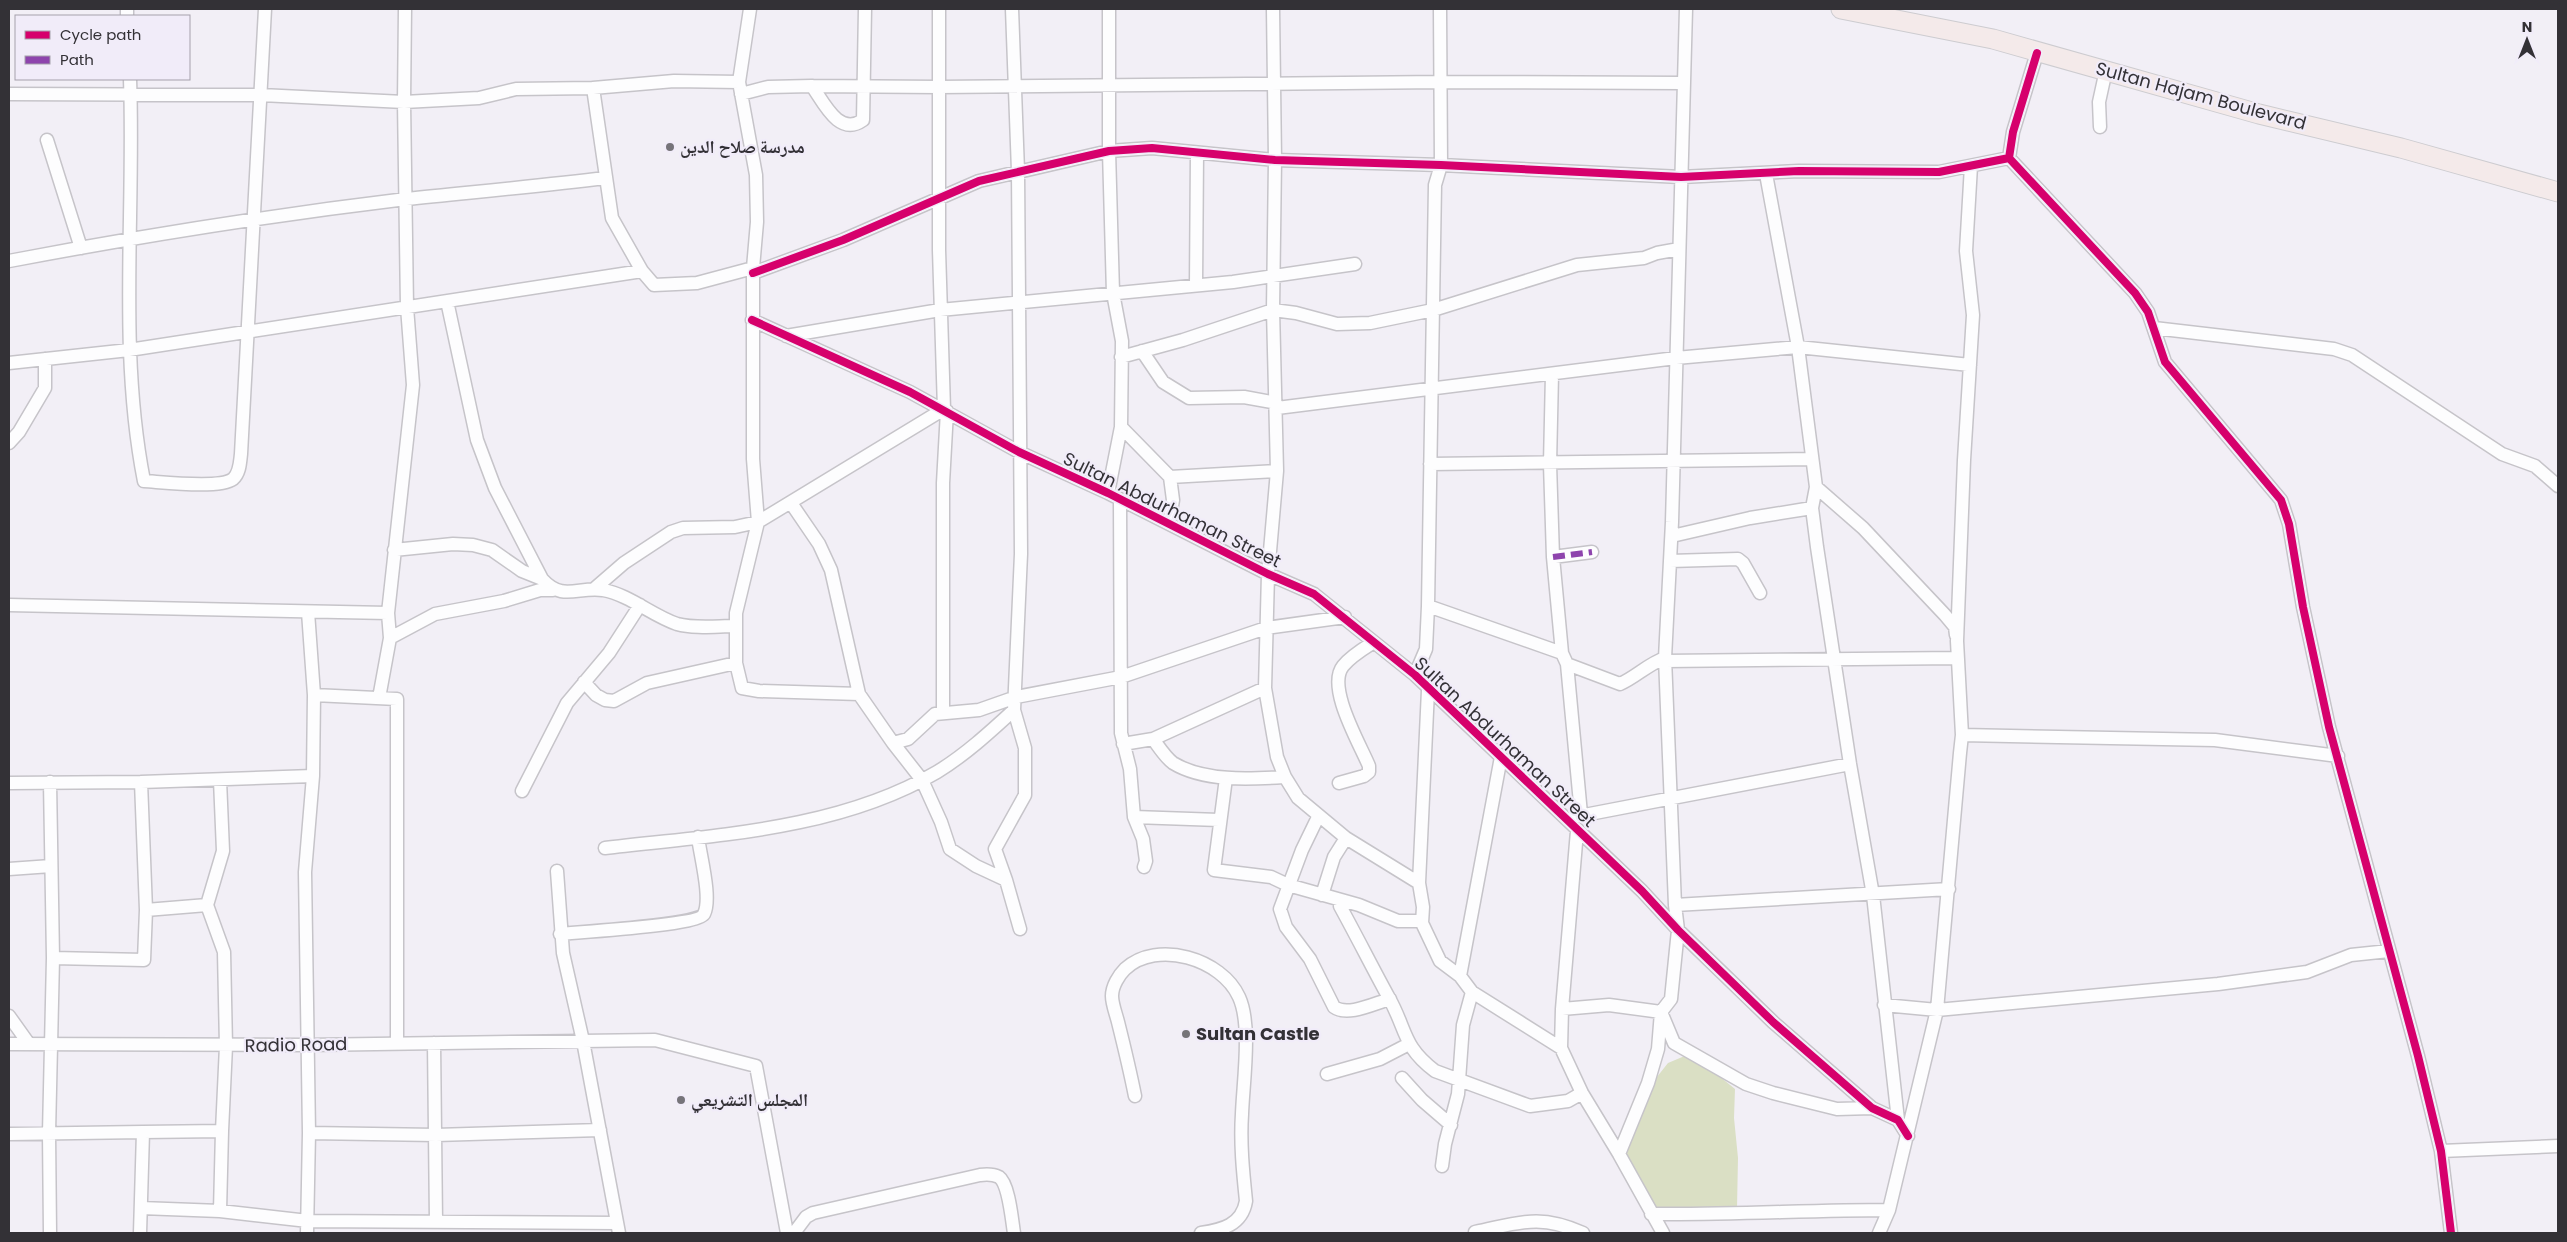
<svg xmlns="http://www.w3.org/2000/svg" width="2567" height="1242" font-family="Poppins,'Noto Naskh Arabic',sans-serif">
<rect width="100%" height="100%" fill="#f2eff6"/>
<path fill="#dadfc4" d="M1687,1055L1714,1072L1735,1089L1734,1118L1738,1158L1737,1208L1655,1210L1623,1151L1653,1082L1668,1063Z"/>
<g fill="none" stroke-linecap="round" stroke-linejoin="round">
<g stroke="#c6c4c9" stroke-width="15">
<path id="minor" d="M127,9V16
M1273,9L1275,160L1273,310L1277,471L1268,574L1265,688L1277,757L1285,777L1298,798L1346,838L1419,883
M130,79C135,213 118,349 144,481C162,482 220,489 233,479C240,473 240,462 241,454L265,9
M812,86C824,103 839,137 863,120L865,9
M593,88L612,218L642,271
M9,94L261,95L404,102L479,98L516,89L593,88L674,81L739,82
M741,94L768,87L812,86L939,87L1441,82L1683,83
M2100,127L2099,102L2106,70
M47,140L81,248
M2009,158L2135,293L2148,312L2165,362L2281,500L2289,524L2303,607L2329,727L2418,1056L2441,1151L2451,1233
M1766,174L1798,347L1816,487L1812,508L1817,547L1850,764L1873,895L1898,1120
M9,261C141,236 273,215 406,199C473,192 540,186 606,178
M753,268V459L758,522L736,613V663L742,688L759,691L859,694L893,743L908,739L935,714L979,710L1016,697L1121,677L1266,628L1345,617
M753,273L843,240L979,181L1109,151L1152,148L1275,160L1441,165L1681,177L1799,171L1939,172L2009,158L2013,132L2037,53
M1196,285L1197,153
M447,301L477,440L495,488L542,579C563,602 578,586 603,590C630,595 651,615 677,624C695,629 717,626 735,626
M752,320L910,392L1019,452L1108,493L1268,574L1314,594L1415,675L1642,891L1678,930L1773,1022L1872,1108L1898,1120L1908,1136
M2154,328L2334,349L2352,355L2502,454L2535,466L2558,486
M786,336L940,310L1233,282L1355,264
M1142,351L1163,382L1189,398L1244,397L1272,402L1277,408
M1121,357L1183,340L1273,310L1296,313L1337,324L1370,323L1433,310L1577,265L1644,258L1657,253L1679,249
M9,363L129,350L642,271L654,285L697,283L753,268L757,222L756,175L739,82L750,9
M1552,374L1550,464L1553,557L1562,653L1567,664L1581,814
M1277,408L1676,358L1798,347L1970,365
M1121,427L1170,477L1173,500L1169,524
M9,443L19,432L45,388V359
M1430,464L1811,459
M1170,477L1277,471
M1816,487L1863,528L1945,615L1955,627L1956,635
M1108,493L1121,427L1122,341L1113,293L1109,151V9
M1120,500L1121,733L1130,769L1134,817L1143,839L1146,861L1144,867
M791,503L819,544L831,570L859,694
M1672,536L1750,518L1812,508
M394,550L453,544L473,545L492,550L522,571L542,579
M1553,557L1592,552
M1670,561L1738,559L1743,563L1760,593
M594,589L624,563L671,532L683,528L735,527L758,522L944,409L939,250V9
M9,605L388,613L390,638L379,698
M1428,606L1562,653
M388,613L413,385L407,307L404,102L405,9
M390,638L435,614L504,601L540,590H553
M1665,661L1958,658
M1567,664L1620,684C1636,677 1648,664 1665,658
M1415,675L1426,649L1428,606L1435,185L1441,165L1440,9
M584,682L596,695L605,700L614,701L647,683L736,663
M1428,690L1419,883L1423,907L1422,923L1440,961L1460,976L1472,992L1561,1048
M314,695L397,699V1044
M943,712V483L947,411
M1962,735L2215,740L2338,756
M1153,739C1159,747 1165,757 1173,763C1204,782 1251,779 1285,777
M893,743L922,780L941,822L950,849L976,866L1006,880L1020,929
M1123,744L1153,739L1265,688
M1226,778L1214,870L1271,877L1288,885L1359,905L1398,921H1420L1422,923
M50,782L53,958L49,1133L50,1233
M141,782L146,910
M9,783L141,782L313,776L314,695L308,612
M1339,783L1364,776L1369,772V766C1360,744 1326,687 1343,666C1351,656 1363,649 1374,642
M522,791L567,703L609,653L640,605
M1134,817L1219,820
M1318,817L1302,850L1280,909L1286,927L1310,959L1334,1007C1348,1017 1375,1003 1390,999
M1574,817L1850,764
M1577,831L1562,1009L1561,1048L1582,1093L1619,1154L1663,1233
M605,848C716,835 838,830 937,772C965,755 990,732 1014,710
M9,869L51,866
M557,871L563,953L583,1041L619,1233
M1006,880L995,849L1025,795V748L1014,710L1021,554L1018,171L1012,9
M1322,895L1334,857L1346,838
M1340,900V906C1357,937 1372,967 1389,998C1407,1030 1402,1046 1435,1071L1530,1106L1568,1101L1582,1093
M1675,905L1949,889
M560,934C580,932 699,925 704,914C712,898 700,855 698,837
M53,958L144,960L146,910L207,905
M1460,976L1501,757
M1884,1005L1937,1010L2218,984L2307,972L2351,955L2389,951
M1562,1009L1609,1005L1661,1012L1674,1043L1746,1084L1773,1093L1837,1109L1872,1108
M9,1016L29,1044
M434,1043L436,1222
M9,1044L308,1045L655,1040L756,1066L787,1233
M1327,1074L1380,1059L1409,1044
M1402,1078L1422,1100L1451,1125
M1135,1096C1130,1071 1124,1046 1118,1022C1116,1014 1112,1004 1112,996C1112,986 1119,975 1125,969C1157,939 1222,959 1239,997C1252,1025 1243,1083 1242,1114C1240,1143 1243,1172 1246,1201C1242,1225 1222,1230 1201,1233
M143,1132L222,1131L226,1046L224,952L207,905L223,851L220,780
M309,1133L436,1135L600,1130
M9,1134L143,1132L140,1233
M2441,1151L2558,1146
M1619,1154L1648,1083L1658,1049L1661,1012L1671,999L1678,930L1675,905L1665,658L1672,522L1686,9
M1442,1166L1445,1144L1458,1094L1463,1025L1472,992
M141,1208L220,1211L308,1221L617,1223
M220,1211L222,1131
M1651,1214C1731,1215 1810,1210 1889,1210
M1475,1232C1519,1223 1539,1213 1583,1233
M307,1233L309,1133L305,872L313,776
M794,1233L806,1217L813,1213L980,1175C987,1174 993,1174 999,1177C1009,1184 1012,1221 1014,1233
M1879,1233L1889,1210L1937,1010L1960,753L1962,735L1957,641L1964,460L1973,315L1966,251L1971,166"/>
</g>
<g stroke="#cdccd0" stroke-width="21">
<path id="highway" d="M1841,9L1993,39L2259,114L2401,148L2558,192"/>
</g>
<use href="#minor" stroke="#fdfdfe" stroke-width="12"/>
<use href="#highway" stroke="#f4eaea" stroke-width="19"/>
<path stroke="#8e44ad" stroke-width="6" stroke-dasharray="12 6" stroke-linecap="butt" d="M1553,557L1592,552"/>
<g stroke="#f1ecf9" stroke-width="11">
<path id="cycleway" d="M2009,158L2135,293L2148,312L2165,362L2281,500L2289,524L2303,607L2329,727L2418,1056L2441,1151L2451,1233
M753,273L843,240L979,181L1109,151L1152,148L1275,160L1441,165L1681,177L1799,171L1939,172L2009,158L2013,132L2037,53
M752,320L910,392L1019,452L1108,493L1268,574L1314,594L1415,675L1642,891L1678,930L1773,1022L1872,1108L1898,1120L1908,1136"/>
</g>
<use href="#cycleway" stroke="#d6006c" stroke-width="8"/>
</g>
<g fill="#767479" stroke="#f1ecf9" stroke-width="2">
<circle cx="670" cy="147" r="5"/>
<circle cx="1186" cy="1034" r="5"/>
<circle cx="681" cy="1100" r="5"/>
</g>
<g text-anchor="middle" stroke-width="4.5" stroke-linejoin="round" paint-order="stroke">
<g font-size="18" fill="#333136" stroke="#f1ecf9">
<text transform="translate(2201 96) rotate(15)" y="6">Sultan Hajam Boulevard</text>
<text transform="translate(1172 510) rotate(26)" y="6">Sultan Abdurhaman Street</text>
<text transform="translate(1505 742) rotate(43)" y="6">Sultan Abdurhaman Street</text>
<text transform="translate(296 1045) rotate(-1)" y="6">Radio Road</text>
</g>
<g font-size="18" font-weight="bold" fill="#333136" stroke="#f1ecf9" text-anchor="start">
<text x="680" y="153">مدرسة صلاح الدين</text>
<text x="1196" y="1040">Sultan Castle</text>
<text x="691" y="1106">المجلس التشريعي</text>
</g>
</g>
<rect width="2567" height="1242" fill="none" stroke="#333136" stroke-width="20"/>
<rect x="15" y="15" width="175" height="65" fill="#f1ecf9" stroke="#a5a1ab"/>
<rect x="25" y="31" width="25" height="8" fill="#d6006c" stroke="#a5a1ab"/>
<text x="60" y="40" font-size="15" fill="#333136">Cycle path</text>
<rect x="25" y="56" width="25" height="8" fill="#8e44ad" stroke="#a5a1ab"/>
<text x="60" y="65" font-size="15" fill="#333136">Path</text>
<g transform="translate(2527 40)" stroke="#f1ecf9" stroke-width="4" paint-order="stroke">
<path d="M0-4L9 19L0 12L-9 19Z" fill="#333136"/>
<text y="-8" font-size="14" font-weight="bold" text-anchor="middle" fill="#333136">N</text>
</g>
</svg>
